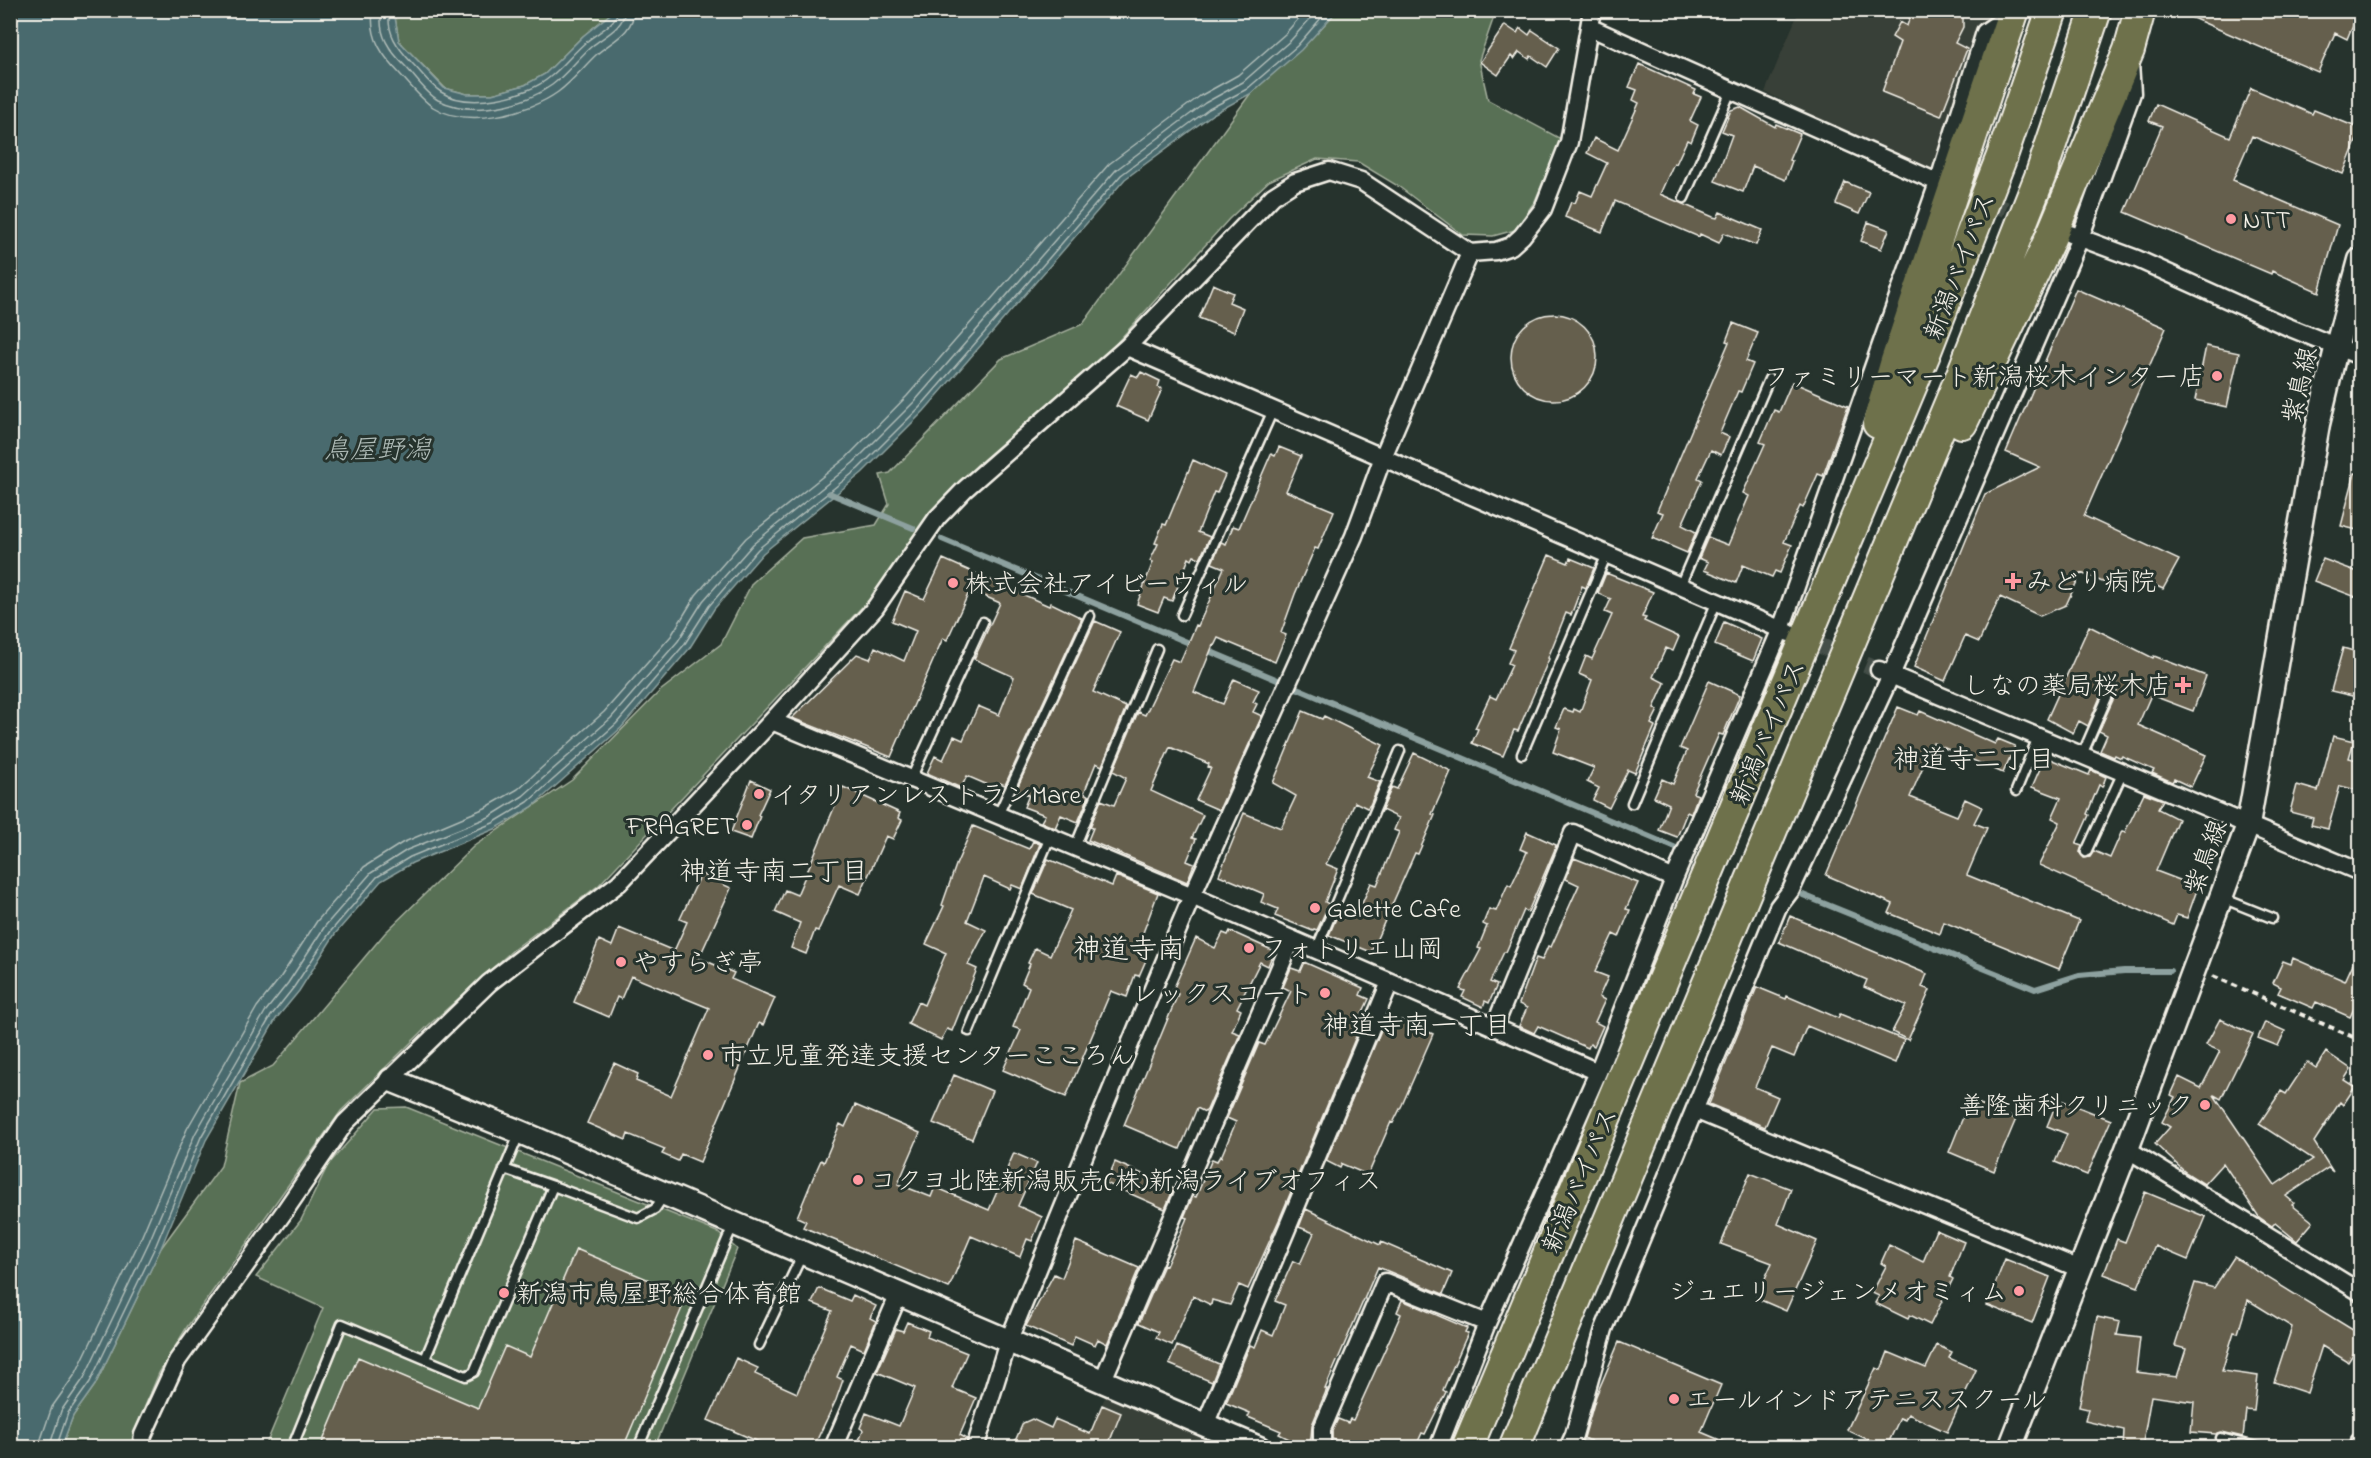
<svg xmlns="http://www.w3.org/2000/svg" width="2371" height="1458" font-family="'Indie Flower','Klee One',sans-serif">
<rect width="100%" height="100%" fill="#26332d"/>
<filter id="ink" filterUnits="userSpaceOnUse"><feTurbulence type="fractalNoise" baseFrequency=".0167" numOctaves="2"/><feDisplacementMap in="SourceGraphic" scale="12" xChannelSelector="R" yChannelSelector="G"/><feConvolveMatrix kernelMatrix="1 2 1 2 8 2 1 2 1" color-interpolation-filters="sRGB"/></filter>
<g filter="url(#ink)">
<path fill="#394037" d="M1799,11H1991L1931,173L1765,92Z
M1106,1395L1230,1447L1083,1448Z"/>
<path fill="#587055" stroke="#a6b09e" stroke-width="1.5" d="M396,10L614,11L583,36L545,74L525,85L492,94H467L445,88L399,41L395,17Z
M1337,11H1496L1479,60L1488,100L1561,139L1535,201L1515,230L1493,236L1463,235L1398,186L1358,162L1317,159L1269,181L1229,219L1112,348L977,465L925,521L878,590L599,885L513,950L430,1024L341,1111L187,1327L159,1373L136,1428L131,1447L61,1448L73,1416L95,1385L161,1248L221,1166L240,1083L273,1066L385,933L474,846L572,780L660,691L721,644L752,583L802,538L876,525L889,504L880,475L890,473L1001,359L1083,324L1250,94L1305,45Z
M406,1107L717,1232L737,1249L656,1444L662,1447H265L323,1308L256,1277L301,1220L328,1165L378,1108Z"/>
<path fill="#486b6e" stroke="#8da19f" stroke-width="1.5" d="M10,11H396L395,17L399,41L444,88L467,94H492L525,85L545,74L583,36L614,11H1337L1301,50L1250,94L1213,114L1125,179L924,411L862,473L763,553L714,609L689,649L621,728L532,807L495,829L412,863L381,881L335,934L299,991L276,1019L206,1140L161,1248L95,1385L73,1416L61,1448L10,1447Z"/>
<g fill="none" stroke-linecap="round" stroke-linejoin="round">
<path stroke="#afbbb7" stroke-width="1.5" d="M373,10C369,39 383,56 400,74C410,85 421,99 433,107C466,128 528,114 558,92C573,81 584,66 597,54C612,41 634,32 634,10
M382,10C377,35 390,51 406,67C415,77 426,93 438,100C472,117 523,106 552,85C567,74 578,58 592,46C604,36 624,28 625,10
M390,10C385,32 398,48 412,63C421,72 430,85 441,92C468,110 527,97 550,77C563,67 573,53 586,42C596,33 616,25 618,10
M39,1448L41,1439L52,1407L76,1373L141,1238L187,1129L257,1007L280,978L317,921L364,867L402,843L485,808L518,789L604,712L671,636L696,595L746,538L847,457L907,396L1109,164L1200,96L1238,75L1285,34L1306,10
M49,1448L61,1411L84,1378L149,1242L195,1134L265,1012L288,983L325,926L371,873L407,850L489,817L523,796L611,718L678,641L703,601L753,544L853,463L914,402L1116,170L1205,103L1243,82L1291,40L1318,10
M56,1448L68,1413L90,1382L156,1245L201,1137L271,1016L294,987L331,931L377,877L410,857L493,823L528,802L616,724L684,645L709,606L758,549L858,469L920,407L1121,175L1209,109L1247,89L1297,46L1328,10"/>
<path stroke="#8da19f" stroke-width="6" d="M829,493L913,528
M942,539L1194,645
M1204,649L1676,848
M1803,895L2035,989L2079,975L2124,971H2170"/>
</g>
<path fill="#655f4e" stroke="#f4f1e8" stroke-width="1.5" d="M1912,10H1963V27L1955,43L1967,49L1941,116L1882,92L1900,42L1892,37L1900,22L1907,26Z
M2174,10H2346L2357,15L2347,39L2335,33L2318,72Z
M1505,25L1517,33L1520,28L1529,35L1532,30L1559,48L1547,67L1531,56L1529,59L1519,52L1514,59L1511,56L1498,75L1480,62Z
M1639,64L1696,90L1694,94L1701,97L1690,121L1698,125L1691,142L1687,140L1676,164L1674,163L1660,194L1713,217L1717,218L1720,212L1762,230L1756,245L1724,233L1719,243L1700,234L1699,237L1615,201L1602,232L1565,217L1571,202L1575,203L1580,191L1592,196L1607,163L1587,153L1594,138L1618,150L1639,103L1633,100L1637,90L1629,87Z
M2251,88L2312,114L2314,110L2361,129L2343,174L2252,136L2233,180L2338,225L2319,292L2272,271L2271,274L2125,212L2162,126L2149,121L2156,104L2230,137Z
M1740,107L1775,127L1776,124L1800,134L1789,160L1792,161L1785,180L1753,166L1743,192L1715,181L1732,135L1722,131L1731,110Z
M1845,182L1869,192L1859,214L1836,204Z
M1868,222L1889,230L1881,249L1861,241Z
M1213,284L1233,293L1229,302L1243,308L1234,332L1199,318Z
M2076,289L2166,328L2084,516L2179,560L2163,589L2128,573L2123,581L2112,586L2081,573L2066,605L2040,616L2000,597L1979,642L1965,636L1945,681L1914,667L1985,494L2040,467L2006,452Z
M1511 357a43 43 0 1 1 86 0a43 43 0 1 1-86 0Z
M1733,323L1758,333L1746,361L1753,364L1741,392L1738,391L1720,433L1729,437L1721,455L1711,450L1698,478L1702,480L1682,525L1696,532L1687,553L1652,538L1663,513L1657,511L1729,342L1726,341Z
M2206,346L2239,353L2227,407L2195,400Z
M1141,372L1160,381L1158,387L1162,389L1148,420L1116,406L1131,374L1138,377Z
M1792,382L1848,406L1823,476L1818,474L1803,508L1800,506L1784,542L1792,545L1780,573L1775,571L1772,577L1743,565L1736,583L1704,570L1708,562L1699,558L1708,537L1728,545L1749,496L1743,493L1765,444L1760,442L1774,410L1779,412Z
M1279,447L1301,456L1286,491L1334,511L1318,549L1315,548L1295,594L1281,633L1286,635L1275,662L1218,638L1214,646L1213,645L1194,692L1223,704L1234,679L1259,690L1253,702L1257,704L1253,712L1262,716L1219,810L1196,800L1211,768L1208,767L1209,764L1170,747L1151,791L1203,815L1192,838L1196,839L1187,861L1194,864L1187,882L1088,840L1093,828L1090,827L1101,800L1114,805L1126,778L1113,771L1138,712L1145,715L1172,659L1180,662L1196,625L1198,626L1224,568L1212,563L1221,542L1226,544L1233,526L1239,528L1271,454L1275,456Z
M1193,460L1225,475L1217,493L1214,492L1198,532L1210,537L1200,558L1194,556L1192,560L1189,558L1172,601L1164,598L1158,612L1137,604L1153,562L1150,561L1158,544L1155,543L1163,524L1166,525Z
M2355,473L2361,474V531L2341,526Z
M1549,555L1568,563L1570,558L1594,568L1586,588L1582,586L1571,615L1566,613L1548,658L1549,659L1526,712L1518,731L1514,730L1503,756L1472,743L1478,729L1475,728L1490,696L1496,699L1512,665L1508,663L1514,650L1509,648Z
M943,559L1049,606L1051,603L1082,618L1005,785L1000,783L997,789L967,776L961,788L927,773L935,756L943,760L954,736L963,740L978,706L999,715L1014,677L974,659L1000,603L970,590L947,640L943,638L891,757L792,718L857,654L870,659L875,647L904,661L916,631L892,621L905,591L924,599Z
M2323,559L2361,573V599L2314,581Z
M1606,573L1653,592L1642,617L1646,618L1644,621L1679,637L1673,651L1666,648L1653,677L1665,683L1654,708L1658,710L1651,724L1655,726L1635,773L1628,770L1609,808L1593,800L1599,788L1587,782L1594,768L1553,752L1561,729L1556,727L1564,709L1573,712L1574,709L1580,712L1592,680L1579,674L1586,656L1592,659L1612,615L1605,612L1611,599L1598,593Z
M1095,621L1120,632L1093,692L1126,707L1102,766L1096,763L1084,793L1089,796L1078,822L1061,815L1055,828L1041,822L1045,815L1024,807L1029,795L1016,790Z
M1724,622L1762,639L1753,661L1715,645Z
M2089,626L2153,658L2154,656L2206,676L2193,711L2151,695L2138,725L2206,755L2191,787L2174,779L2172,782L2152,773L2154,770L2122,756L2121,758L2115,755L2114,757L2100,751L2107,735L2099,731L2118,689L2115,680H2111L2106,683L2088,726L2079,721L2073,733L2047,719Z
M2343,648L2361,653V698L2331,691Z
M1709,681L1740,695L1723,735L1719,734L1693,793L1698,795L1691,814L1687,812L1677,837L1659,830L1669,804L1654,797L1662,779L1673,784L1687,751L1680,748Z
M1898,707L1918,715L1920,711L1995,744L1998,739L2015,746L2003,773L1933,743L1910,797L1957,816L1965,799L1982,807L1974,823L1987,828L1967,875L2079,921L2059,969L1944,922L1940,934L1889,913L1893,904L1826,875Z
M1303,711L1322,719L1324,716L1383,745L1367,777L1380,782L1370,805L1367,808L1355,802L1343,832L1326,864L1338,869L1325,902L1329,904L1317,930L1314,929L1313,931L1275,916L1278,909L1261,902L1264,894L1219,875L1244,813L1281,828L1296,796L1273,783Z
M2333,736L2354,741L2349,758L2361,761V791L2340,786L2328,829L2311,825L2313,818L2290,812L2297,785L2318,791Z
M1414,753L1451,771L1432,814L1435,815L1418,854L1415,853L1371,952L1329,935L1340,909L1357,915L1371,883L1377,885L1399,832L1394,830L1399,818L1382,810L1392,787L1397,789Z
M2045,757L2089,775L2091,770L2106,777L2102,787L2099,785L2087,814L2089,815L2076,844L2082,846L2080,853L2084,858L2090,857L2094,851L2110,858L2122,831L2125,832L2144,793L2163,800L2158,809L2178,819L2156,871L2198,887L2187,918L2177,915L2173,925L2039,865L2060,822L2052,818L2061,798L2032,787Z
M751,780L770,789L758,815L760,816L751,839L731,832Z
M843,787L900,813L898,818L902,820L893,839L886,836L860,894L839,885L818,931L815,930L806,954L791,948L800,923L775,912L785,890L797,895Z
M973,826L1029,849L1033,841L1040,844L1022,889L1012,885L1010,889L984,877L967,921L986,930L968,965L977,969L952,1031L947,1029L941,1040L908,1024L918,1002L924,1005L946,953L926,944L944,906L942,905L956,865Z
M1527,832L1556,845L1555,849L1528,912L1524,910L1506,952H1504L1490,982L1497,985L1489,1003L1485,1001L1483,1007L1462,997L1465,991L1460,989L1481,949L1478,948L1487,926L1483,924L1489,909L1496,911L1508,884L1511,886L1527,852L1520,849Z
M1574,858L1638,883L1626,909L1630,910L1619,937L1613,934L1595,972L1608,977L1599,997L1605,1000L1595,1022L1603,1026L1594,1046L1590,1044L1588,1048L1538,1026L1534,1033L1519,1026L1527,1008L1519,1004L1536,958L1542,960L1548,946L1551,947L1579,885L1566,879Z
M1048,859L1112,886L1116,876L1158,893L1141,938L1151,942L1143,959L1146,960L1139,976L1135,975L1127,997L1111,991L1066,1097L1003,1070L1021,1030L1013,1027L1029,987L1022,983L1030,964L1028,963L1035,948L1050,955L1071,910L1033,894Z
M701,874L731,888L699,958L734,973L731,979L775,998L763,1025L759,1023L700,1162L681,1154L678,1161L662,1154L665,1149L628,1134L626,1140L587,1123L614,1063L638,1074L636,1081L671,1096L709,1008L631,976L621,999L617,997L609,1017L574,1002L599,940L612,946L619,928L674,951L687,922L680,919Z
M1790,916L1927,974L1922,987L1930,990L1908,1040L1892,1032L1906,1005L1864,987L1867,980L1779,942Z
M1230,931L1274,951L1268,966L1260,962L1237,1008L1241,1010L1232,1031L1240,1034L1207,1110L1205,1112L1197,1108L1180,1149L1124,1125L1178,994L1172,992L1196,938L1215,948L1223,933L1228,935Z
M2361,946V993L2350,1017L2316,1002L2313,1008L2278,993L2281,987L2273,983L2283,961L2291,964L2293,958L2345,981Z
M1304,962L1363,988L1360,995L1369,999L1362,1014L1365,1015L1280,1218L1248,1289L1239,1285L1230,1305L1212,1300L1211,1305L1193,1296L1172,1345L1156,1338L1159,1332L1139,1323L1164,1265L1166,1266L1187,1218L1184,1217L1193,1196L1196,1197L1212,1159L1217,1161L1220,1156L1221,1157L1236,1122L1227,1118L1259,1043L1265,1045L1291,991L1283,987L1291,968L1300,971Z
M1757,987L1786,999L1787,996L1838,1018L1840,1014L1904,1040L1895,1063L1807,1026L1794,1057L1772,1048L1755,1087L1778,1097L1765,1127L1709,1104Z
M2220,1019L2253,1034L2221,1099L2214,1095L2275,1185L2313,1159L2259,1124L2281,1091L2286,1094L2307,1062L2316,1068L2326,1052L2351,1069L2344,1080L2355,1087L2343,1105L2340,1102L2314,1142L2333,1172L2328,1168L2286,1196L2294,1203L2292,1205L2313,1222L2297,1241L2275,1223L2272,1226L2259,1217L2223,1163L2204,1184L2185,1172L2155,1144L2170,1127L2162,1122L2175,1097L2171,1095L2179,1077L2201,1088L2220,1051L2206,1045Z
M1401,1020L1433,1034L1402,1105L1393,1123L1391,1122L1368,1175L1342,1164L1340,1168L1326,1161L1384,1023L1397,1028Z
M2265,1022L2285,1031L2278,1046L2258,1038Z
M954,1075L992,1091L972,1139L933,1123Z
M2058,1099L2111,1120L2087,1175L2055,1162L2067,1134L2047,1126Z
M1970,1100L2016,1119L1994,1171L1949,1152Z
M855,1105L920,1133L898,1184L931,1197L935,1187L989,1210L1014,1153L1037,1163L1018,1206L1042,1217L1032,1241L1027,1239L1020,1257L971,1236L949,1288L803,1227L806,1221L797,1217L813,1178L821,1160L824,1162L840,1124L845,1127Z
M1115,1162L1174,1188L1165,1209L1106,1183Z
M1750,1173L1791,1189L1778,1224L1817,1241L1786,1311L1756,1298L1772,1263L1721,1244Z
M2145,1192L2206,1217L2188,1260L2155,1246L2138,1287L2104,1274L2117,1239L2125,1242Z
M1306,1209L1380,1245L1381,1242L1452,1273L1443,1294L1378,1267L1325,1389H1327L1312,1425L1311,1438L1307,1448L1279,1434L1281,1431L1248,1417L1250,1413L1226,1403L1250,1345L1255,1347L1262,1330L1273,1335L1285,1305L1275,1301L1293,1261L1300,1264L1314,1233L1299,1227Z
M1936,1230L1964,1242L1950,1277L1953,1279L1930,1325L1910,1315L1908,1319L1875,1303L1879,1296L1872,1293L1886,1266L1881,1263L1889,1245L1923,1262Z
M1076,1241L1139,1268L1107,1344L1098,1339L1095,1345L1075,1336L1071,1346L1026,1326L1054,1274L1062,1278Z
M576,1249L687,1296L623,1448H320L358,1357L478,1408L505,1346L530,1357Z
M2234,1257L2361,1335V1342L2348,1362L2322,1346L2307,1393L2274,1382L2292,1327L2248,1300L2238,1333L2234,1332L2222,1371L2258,1376L2254,1411L2246,1410L2243,1437L2222,1432L2216,1434L2191,1432L2194,1402L2151,1396L2142,1448H2123L2124,1430L2085,1421L2088,1409L2079,1407L2097,1317L2120,1322L2117,1335L2140,1338L2136,1372L2177,1377L2186,1349L2175,1346L2195,1283L2214,1288Z
M2005,1259L2050,1277L2032,1323L1987,1305Z
M819,1288L850,1301L853,1295L876,1306L870,1318L876,1321L864,1350L851,1344L837,1377L843,1380L836,1400L813,1448H773L708,1420L736,1358L758,1368L755,1374L797,1393L832,1311L812,1303Z
M1402,1300L1467,1328L1465,1332L1468,1333L1443,1390L1446,1392L1425,1434L1422,1433L1416,1446L1404,1441L1403,1448H1341L1343,1443L1332,1439V1431L1338,1419L1348,1423L1350,1419L1353,1420L1401,1314L1397,1312Z
M907,1322L929,1331L927,1337L967,1353L952,1388L976,1398L960,1435L967,1439L965,1448H901L884,1440L881,1448H856L863,1430L860,1428L866,1413L899,1426L915,1388L877,1372L896,1329L903,1331Z
M1619,1342L1721,1385L1701,1432L1739,1448H1606L1584,1438L1596,1396Z
M1937,1345L1952,1352L1949,1358L1976,1370L1947,1432L1908,1414L1905,1420L1900,1418L1886,1448L1847,1430L1876,1368L1881,1370L1888,1352L1926,1368Z
M1177,1346L1219,1364L1212,1382L1169,1364Z
M1102,1405L1121,1413L1109,1443L1119,1448H1012L1023,1423L1032,1419L1051,1428L1055,1419L1090,1434Z"/>
<g fill="none" stroke-linecap="round" stroke-linejoin="round">
<path stroke="#455049" stroke-width="16" stroke-dasharray="16 8" stroke-linecap="butt" d="M1946,186L2031,219
M1799,637L1879,670"/>
<g stroke="#f4f1e8" stroke-width="13">
<path id="lane" d="M1684,198L1731,91
M1680,586L1769,379
M1182,615L1273,410
M1522,754L1607,554
M2082,755L2112,686
M911,779L983,622
M2016,791L2038,737
M1632,803L1717,601
M998,815L1090,616
M1075,847L1157,649
M2086,852L2123,772
M2222,898L2272,918
M1316,950L1400,751
M969,1031L1050,837
M520,1132L425,1359L466,1376L474,1372L553,1186L638,1218L655,1209L665,1194
M504,1169L553,1186
M759,1345L803,1253
M2221,1438L2260,1448
M292,1448L342,1324L425,1359
M638,1448L734,1223"/>
</g>
<g stroke="#f4f1e8" stroke-width="21">
<path id="street" d="M1589,27L1946,186
M2070,234L2137,259L2288,327L2360,356
M1127,347L1789,633
M1879,670L2360,872
M772,721L1192,896L1598,1072
M1494,1028L1573,833L1674,879
M1695,1110L2080,1269
M2127,1149L2360,1292
M1102,1382L1292,939
M1205,1425L1390,982
M141,1448L143,1435L177,1361L284,1212L345,1123L489,983L619,883L772,721L875,608L937,518L965,489L1127,347L1273,196L1295,182L1329,171L1361,181L1470,253L1496,251L1511,246L1522,236L1543,209L1569,142L1592,10
M833,1448L899,1294
M975,1448L1008,1342L1144,1010L1192,896L1354,536L1383,457L1470,253
M1322,1448V1429L1385,1282L1487,1323
M1438,1448L1487,1323L1598,1072L1674,879L1781,629L1938,183L1985,32L2011,14
M1568,1448L1574,1435L1604,1329L1778,907L1791,890L1891,675L2080,238L2132,93L2130,63
M2359,1448L2360,1441"/>
</g>
<g stroke="#f4f1e8" stroke-width="27">
<path id="secondary" d="M391,1080L520,1132L1259,1448
M2010,1448L2127,1149L2248,825L2318,424L2337,345L2360,260"/>
</g>
<g stroke="#f4f1e8" stroke-width="34">
<path id="highway" d="M1878,423L1896,361L2014,10
M1962,423L2049,241L2129,50L2140,10
M1467,1448L1924,356L2002,156L2052,10
M1514,1448L1962,374L2041,174L2096,10"/>
</g>
<path stroke="#f4f1e8" stroke-width="4" stroke-dasharray="6 4.5" stroke-linecap="butt" d="M2213,976L2360,1040"/>
<use href="#lane" stroke="#26332d" stroke-width="8"/>
<use href="#street" stroke="#26332d" stroke-width="16"/>
<use href="#secondary" stroke="#26332d" stroke-width="22"/>
<use href="#highway" stroke="#6e714b" stroke-width="30"/>
</g>
</g>
<g fill="#ff9aa2" stroke="#26332d" stroke-width="2">
<circle cx="2231" cy="219" r="6"/>
<circle cx="2217" cy="376" r="6"/>
<path d="M2010 572h6v6h6v6h-6v6h-6v-6h-6v-6h6z"/>
<circle cx="953" cy="583" r="6"/>
<path d="M2180 676h6v6h6v6h-6v6h-6v-6h-6v-6h6z"/>
<circle cx="759" cy="794" r="6"/>
<circle cx="747" cy="825" r="6"/>
<circle cx="1315" cy="908" r="6"/>
<circle cx="1249" cy="948" r="6"/>
<circle cx="621" cy="962" r="6"/>
<circle cx="1325" cy="993" r="6"/>
<circle cx="708" cy="1055" r="6"/>
<circle cx="2205" cy="1105" r="6"/>
<circle cx="858" cy="1180" r="6"/>
<circle cx="2019" cy="1291" r="6"/>
<circle cx="504" cy="1293" r="6"/>
<circle cx="1674" cy="1399" r="6"/>
</g>
<g text-anchor="middle" stroke-width="6" stroke-linejoin="round" paint-order="stroke">
<g font-size="26" fill="#f4f1e8" stroke="#26332d" text-anchor="start">
<text x="2243" y="228">NTT</text>
<text x="2205" y="385" text-anchor="end">ファミリーマート新潟桜木インター店</text>
<text x="2026" y="590">みどり病院</text>
<text x="965" y="592">株式会社アイビーウィル</text>
<text x="2171" y="694" text-anchor="end">しなの薬局桜木店</text>
<text x="771" y="803">イタリアンレストランMare</text>
<text x="735" y="834" text-anchor="end">FRAGRET</text>
<text x="1327" y="917">Galette Cafe</text>
<text x="1261" y="957">フォトリエ山岡</text>
<text x="633" y="971">やすらぎ亭</text>
<text x="1313" y="1002" text-anchor="end">レックスコート</text>
<text x="720" y="1064">市立児童発達支援センターこころん</text>
<text x="2193" y="1114" text-anchor="end">善隆歯科クリニック</text>
<text x="870" y="1189">コクヨ北陸新潟販売(株)新潟ライブオフィス</text>
<text x="2007" y="1300" text-anchor="end">ジュエリージェンメオミィム</text>
<text x="516" y="1302">新潟市鳥屋野総合体育館</text>
<text x="1686" y="1408">エールインドアテニススクール</text>
</g>
<g font-size="26" fill="#f4f1e8" stroke="#26332d">
<text transform="translate(1959 266) rotate(-69)" y="9">新潟バイパス</text>
<text transform="translate(2299 385) rotate(-77)" y="9">紫鳥線</text>
<text transform="translate(1767 732) rotate(-67)" y="9">新潟バイパス</text>
<text transform="translate(2205 857) rotate(-70)" y="9">紫鳥線</text>
<text transform="translate(1579 1180) rotate(-67)" y="9">新潟バイパス</text>
</g>
<g font-size="27" font-style="italic" fill="#afbbb7" stroke="#26332d">
<text x="377" y="458">鳥屋野潟</text>
</g>
<g font-size="27" fill="#f4f1e8" stroke="#26332d">
<text x="1974" y="768">神道寺二丁目</text>
<text x="774" y="880">神道寺南二丁目</text>
<text x="1417" y="1034">神道寺南一丁目</text>
</g>
<g font-size="28" fill="#f4f1e8" stroke="#26332d">
<text x="1129" y="958">神道寺南</text>
</g>
</g>
<rect width="2371" height="1458" fill="none" stroke="#26332d" stroke-width="36"/>
<rect x="18" y="18" width="2335" height="1422" fill="none" stroke="#f4f1e8" stroke-width="2" filter="url(#ink)"/>
</svg>
